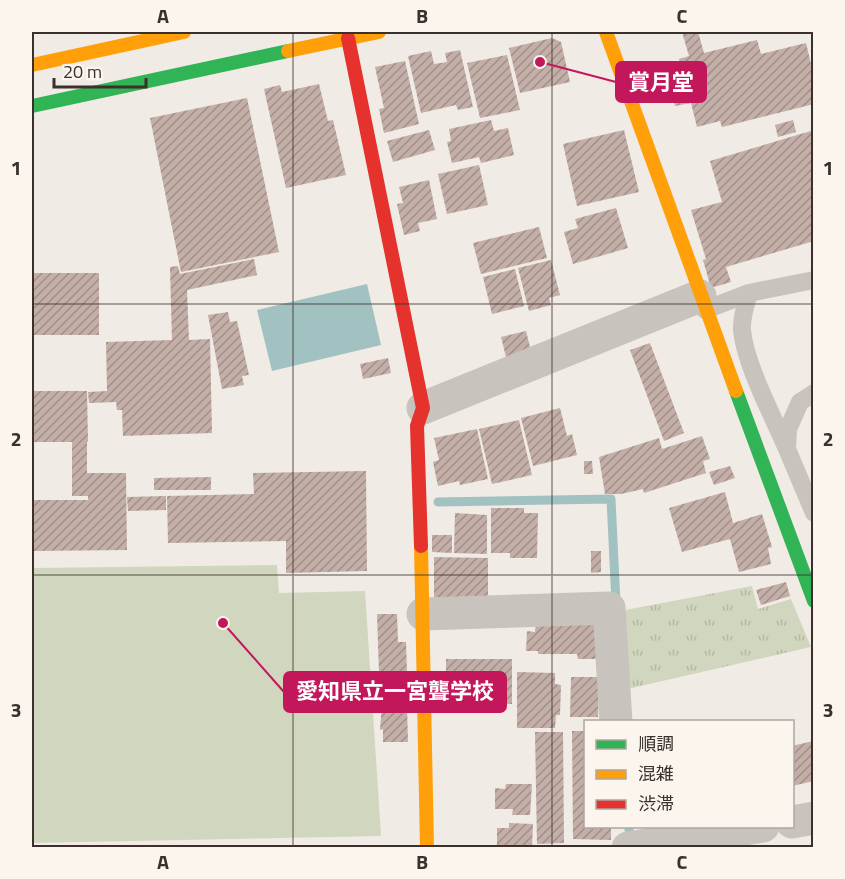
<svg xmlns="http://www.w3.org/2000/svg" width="845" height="879" font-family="'Titillium Web','Noto Sans JP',sans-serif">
<defs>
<pattern id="grass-tufts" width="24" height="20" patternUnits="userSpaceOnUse" patternTransform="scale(1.5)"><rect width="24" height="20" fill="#d1d6bf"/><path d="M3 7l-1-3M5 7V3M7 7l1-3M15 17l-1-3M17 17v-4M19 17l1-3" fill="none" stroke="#b4b8a4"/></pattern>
<pattern id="building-hatch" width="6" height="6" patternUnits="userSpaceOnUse" patternTransform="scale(1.5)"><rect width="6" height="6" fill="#c3afa7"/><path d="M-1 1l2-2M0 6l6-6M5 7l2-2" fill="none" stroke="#a08f88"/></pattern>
</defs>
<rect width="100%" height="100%" fill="#f0ebe5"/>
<path fill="url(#grass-tufts)" d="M752,586L758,609L791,599L811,647L623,690L620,611Z"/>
<path fill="#d1d6bf" d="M277,565L279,593L365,591L381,836L32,843V568Z"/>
<path fill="#a1c2c1" d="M367,284L381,345L272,371L257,310Z"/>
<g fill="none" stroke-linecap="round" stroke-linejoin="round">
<path stroke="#a1c2c1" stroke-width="9" d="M438,502L611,499L616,603
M629,826V830"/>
</g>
<path fill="url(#building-hatch)" d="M682,32H698L704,53L757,40L761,54L806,43L814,76V104L722,127L720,121L697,127L691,103L675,106L669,80L684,77L679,59L689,56Z
M552,38L561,42L570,82L520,93L509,48Z
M460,50L473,107L458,110L456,105L421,113L408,56L431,51L434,64L447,62L445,53Z
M507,55L520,110L480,118L467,63Z
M405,61L419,124L384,133L379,109L384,108L375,67Z
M319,84L328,121L333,120L346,175L286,188L264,89L280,85L282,92Z
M247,98L279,252L181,272L150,118Z
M491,120L494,131L508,128L514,155L481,163L479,157L452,163L447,142L451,141L449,129Z
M793,120L796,132L778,137L775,125Z
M429,130L435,150L393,162L387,141Z
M624,130L639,192L577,206L563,144Z
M814,130V241L726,267L731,282L711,288L703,260L706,259L691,210L722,202L710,161Z
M479,165L488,205L447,214L438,174Z
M429,180L437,219L418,223L420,231L404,235L397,204L403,203L399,187Z
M616,208L628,248L573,264L564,232L578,228L575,219Z
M539,227L547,258L481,274L473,243Z
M254,259L257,275L187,290L189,340L210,339L212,433L123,436L122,410H117L116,402L89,403L88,392L107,391L106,342L172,340L170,267L178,266L180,274Z
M551,260L560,295L549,298L551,305L529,311L518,268Z
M515,269L524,306L492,314L483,277Z
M32,273H99V335H32Z
M228,312L230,322L237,321L249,375L242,376L244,385L222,389L208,315Z
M526,331L531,351L506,357L501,337Z
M650,343L684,433L664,441L630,350Z
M388,358L391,373L363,379L360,364Z
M32,391H87L88,442H32Z
M560,408L567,436L572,434L577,455L533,466L521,418Z
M519,420L532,475L492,484L479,429Z
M477,429L488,479L460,485L459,481L438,486L433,462L439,460L434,438Z
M702,436L710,459L703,461L706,473L644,493L643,489L621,494H605L599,457L659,438L662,449Z
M72,442H87V473H126L127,550L32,551V500H88V496H72Z
M584,461H592L593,474H584Z
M730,466L735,478L714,485L709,472Z
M366,471L367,571L286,573V541L168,543L167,496L254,494L253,473Z
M211,477V490H154V478Z
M725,492L733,523L762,514L772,547L768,548L771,564L739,572L730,539L682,552L669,508Z
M166,496V510L128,511L127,497Z
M491,508H524V513H538L537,558H510V553H491Z
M455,513L487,515V554L454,553Z
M432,535H452V553L432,552Z
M591,551H601V572L591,573Z
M434,557L488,558V599L434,597Z
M786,582L790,596L761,605L756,590Z
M377,614H397L398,642H406L408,703L380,704Z
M536,621H599V659H578L577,654H538V651H526L527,631L535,632Z
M446,659H512V704H498V709H485L484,705H475V709H457V703H446Z
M517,672L555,673V684L561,685L560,715H556L555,728H517Z
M571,677H599L598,717H570Z
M407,704L408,742H383V729L380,730L382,705Z
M572,731H586V826H611V840L573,839Z
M535,732H563L564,843L537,844Z
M813,741L814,781L792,786V746Z
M506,784H532L530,815H512L513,809H495V788L505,789Z
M509,823L533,824L532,848H497V828H509Z"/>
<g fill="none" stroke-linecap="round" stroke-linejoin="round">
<path stroke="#c9c3be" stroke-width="18" d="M749,293C746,304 741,318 742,330C745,364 773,416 787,449
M705,310L749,293L814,280
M814,393L800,402L788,429L787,449L814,513"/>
<path stroke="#c9c3be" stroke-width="33" d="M423,408L700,296
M423,614L609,608L616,722
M792,822L814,818
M628,848L763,826"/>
<path stroke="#30b455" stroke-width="14" d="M32,106L288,51
M736,391L814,601"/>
<path stroke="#ff9f0a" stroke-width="14" d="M606,32L736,391
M288,51L379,32
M32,65L184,32
M421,546L427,848"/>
<path stroke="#e5322d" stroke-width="14" d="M348,38L423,408L417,426L421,546"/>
</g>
<path fill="none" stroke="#3b302b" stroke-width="1.5" stroke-opacity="0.55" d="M293,32V848M552,32V848M32,304H814M32,575H814"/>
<path fill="none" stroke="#c2185b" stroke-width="2" d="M540 62L616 82M223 623L284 692"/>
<g fill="#c2185b" stroke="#fbf5ee" stroke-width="2">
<circle cx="540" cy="62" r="6"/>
<circle cx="223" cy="623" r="6"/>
</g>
<g fill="#c2185b" stroke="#c2185b" stroke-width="2">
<rect x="616" y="62" width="90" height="40" rx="6"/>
<rect x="284" y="672" width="222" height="40" rx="6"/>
</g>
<g font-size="22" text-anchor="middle" font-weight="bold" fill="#fff">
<text x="661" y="90">賞月堂</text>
<text x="395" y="699">愛知県立一宮聾学校</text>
</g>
<rect width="845" height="879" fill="none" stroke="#fbf5ee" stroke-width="66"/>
<rect x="584" y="720" width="210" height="108" fill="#fbf5ee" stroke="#aea6a0" stroke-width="1.5"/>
<rect x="596" y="740" width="30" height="9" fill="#30b455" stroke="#aea6a0" stroke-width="1.5"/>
<text x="638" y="750" font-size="18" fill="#3b302b">順調</text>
<rect x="596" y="770" width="30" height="9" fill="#ff9f0a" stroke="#aea6a0" stroke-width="1.5"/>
<text x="638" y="780" font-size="18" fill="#3b302b">混雑</text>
<rect x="596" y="800" width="30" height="9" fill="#e5322d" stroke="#aea6a0" stroke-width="1.5"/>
<text x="638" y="810" font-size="18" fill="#3b302b">渋滞</text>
<path d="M54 78v9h92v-9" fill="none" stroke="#3b302b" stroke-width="3"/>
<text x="63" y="78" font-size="18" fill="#3b302b" stroke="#fbf5ee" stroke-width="4.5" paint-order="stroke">20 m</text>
<rect x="33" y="33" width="779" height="813" fill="none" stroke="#3b302b" stroke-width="2"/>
<g font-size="20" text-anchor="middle" font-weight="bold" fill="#3b302b">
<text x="163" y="23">A</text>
<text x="422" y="23">B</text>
<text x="682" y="23">C</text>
<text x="16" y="175">1</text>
<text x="828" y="175">1</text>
<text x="16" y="446">2</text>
<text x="828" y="446">2</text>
<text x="16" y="717">3</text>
<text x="828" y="717">3</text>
<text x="163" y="869">A</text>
<text x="422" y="869">B</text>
<text x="682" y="869">C</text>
</g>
</svg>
